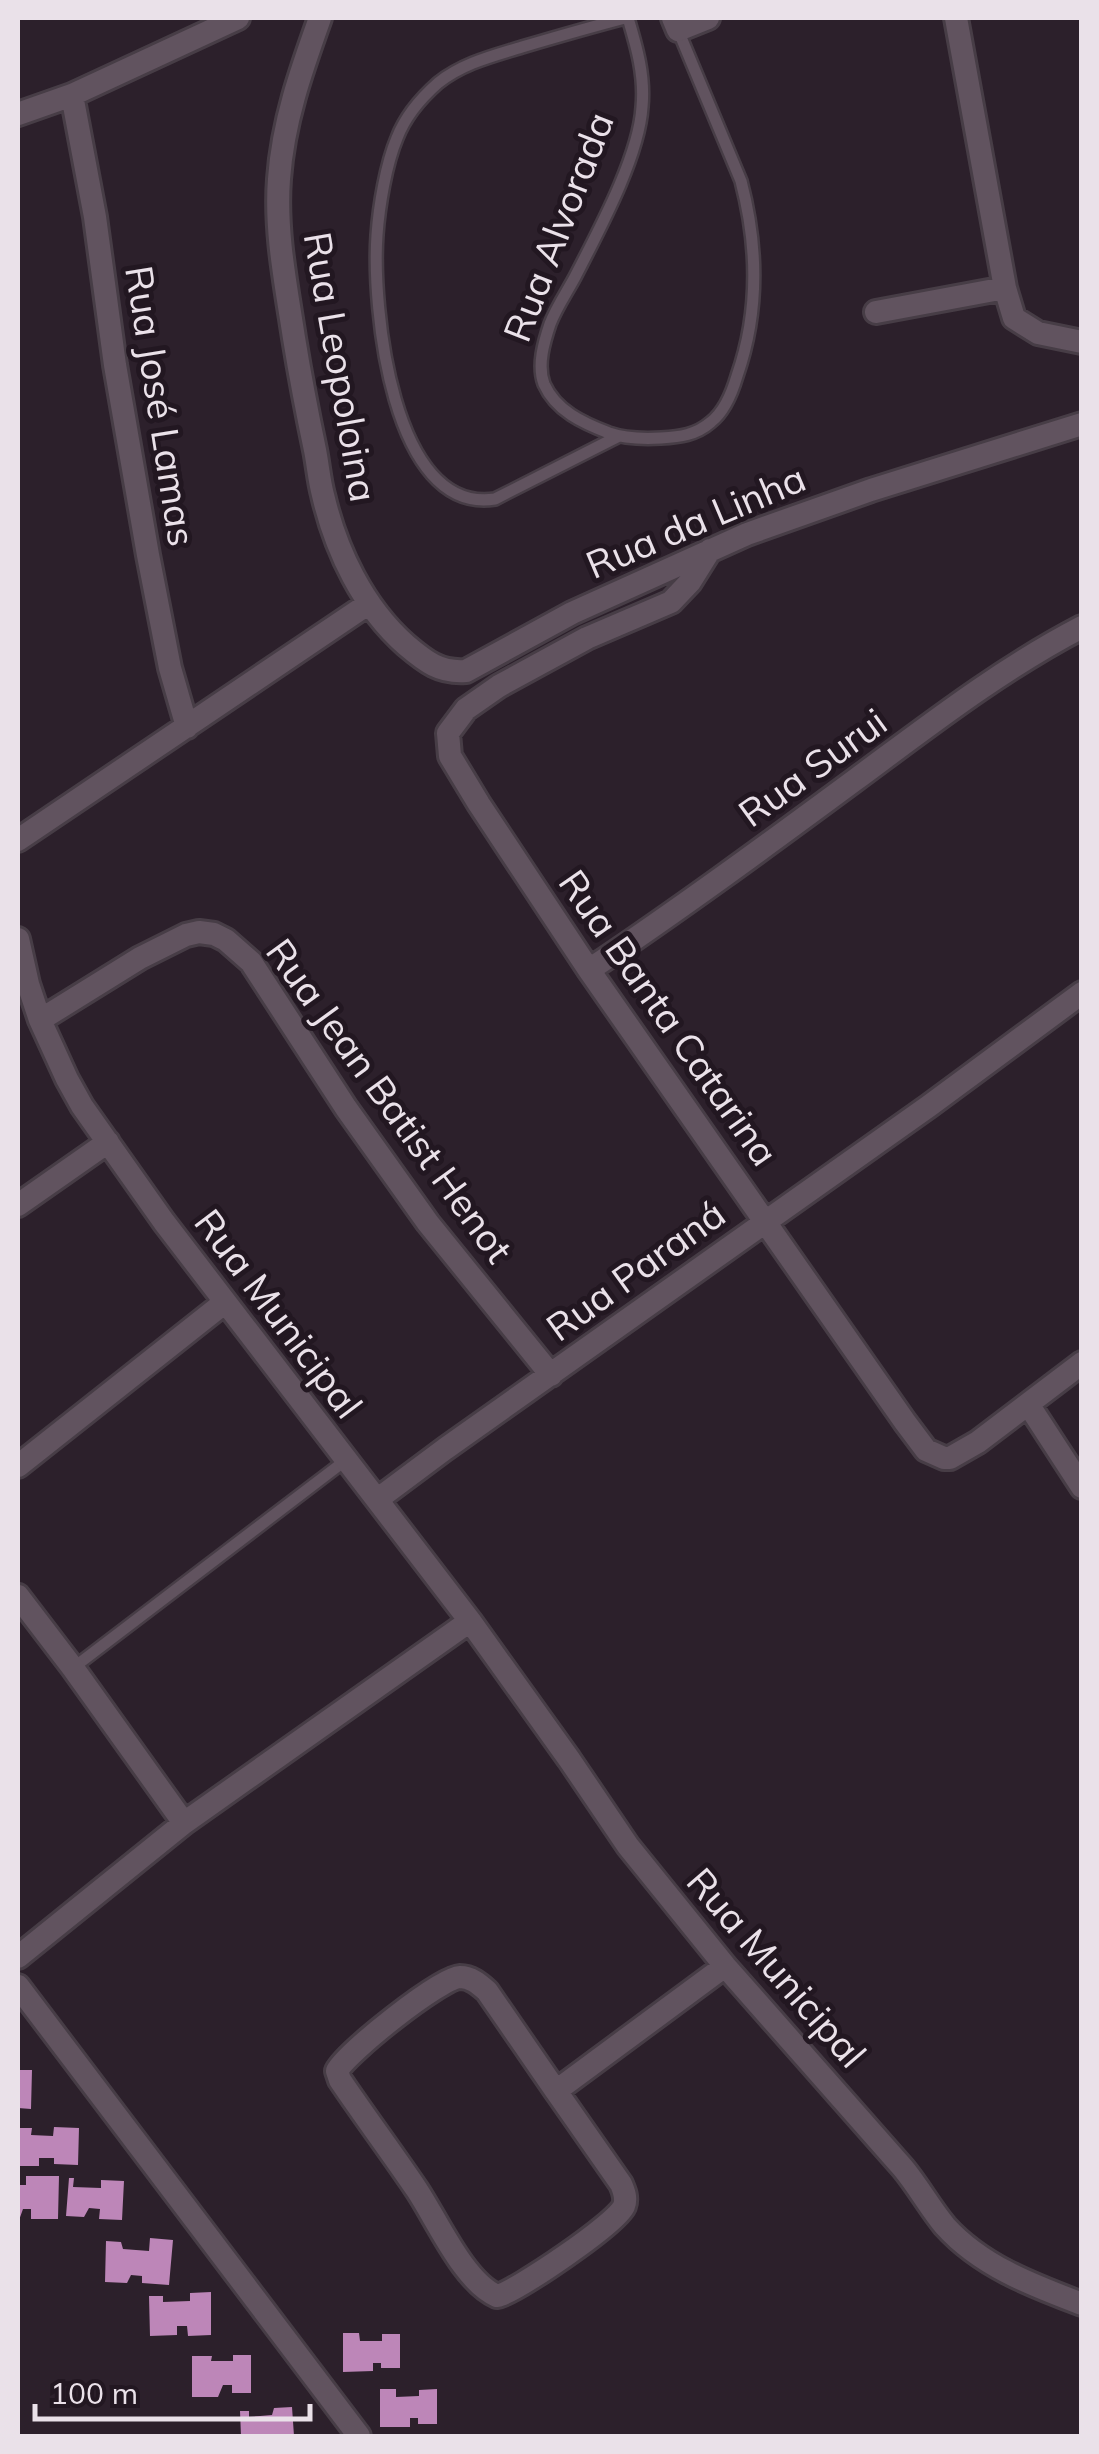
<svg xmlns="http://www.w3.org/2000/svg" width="1099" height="2454" font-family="Mulish,sans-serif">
<rect width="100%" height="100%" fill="#2c202b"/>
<path fill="#bd86b8" d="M18,2070H32L31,2109L18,2108Z
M54,2127L79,2128L78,2165L54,2164V2158H39V2166H19L20,2128H32L31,2135L53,2136Z
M26,2176H59L58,2219H31V2209H23L18,2223V2185H26Z
M69,2178H74L73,2187L101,2188V2180L124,2181L122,2220L99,2219L100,2209L89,2208L84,2217L66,2216Z
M150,2238L173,2240L169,2285L142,2283V2276L131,2275L127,2283L105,2282L106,2241L121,2242L123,2249L149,2251Z
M211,2292V2335L188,2336L187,2326H177V2335L150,2336L149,2296H163V2302L190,2301V2293Z
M343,2333H359L360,2341H382V2334H400V2368H381V2363H373V2371L343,2372Z
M233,2355H251V2393H232V2385H223L218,2397H192V2356H212L211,2361H233Z
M380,2389H396V2397L419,2396V2390L437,2389V2424H418V2418H410V2427H380Z
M292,2407L294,2436H241L240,2411H249V2417L272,2415L274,2408Z"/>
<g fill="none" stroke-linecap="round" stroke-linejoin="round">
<g stroke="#473d46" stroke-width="16">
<path id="service" d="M628,18C637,48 645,76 642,107C639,157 598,232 575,277C567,292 556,308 550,324C544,342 537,365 544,384C556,411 583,423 609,433C626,439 643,439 661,438C680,437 696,435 711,422C725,411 732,393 737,376C759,313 758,246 741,181L678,30
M619,436L495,499C391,515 372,305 377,235C379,206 386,164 397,138C405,117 421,98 438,83C463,63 493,56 522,47C556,37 591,27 625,18
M73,1668L346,1460"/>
</g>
<g stroke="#473d46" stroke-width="28">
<path id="minor" d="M320,18C301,71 283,122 279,179C275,232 286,285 294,338C300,375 307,412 315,450C318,465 319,480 323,495C336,551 363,607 406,645C426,662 440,673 466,671L572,613L747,534L871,490L1082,424
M673,18L678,30L708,18
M956,18L1005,288L1014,318L1038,333L1082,342
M72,95L95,217L115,365L148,555L170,668L187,727
M18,114L72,95L238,18
M876,312L1005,288
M710,550L690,582L671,602L587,638L499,686L466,709L448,733L450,756L479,804L589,970L905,1422L926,1450L944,1458H950L978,1442L1082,1363
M18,840L368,604
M18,939L28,984L40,1020L67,1079L82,1106L164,1222L470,1621L569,1759L628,1846L725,1966L903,2168C918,2186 930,2208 945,2226C981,2266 1032,2285 1082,2304
M589,970C680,909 767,845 855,780C928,726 1001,669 1082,627
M40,1020L140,958L186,935L199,932L214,934L226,940L251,962L346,1108L428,1223L551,1375
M18,1205L108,1142
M1028,1404L1082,1487
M18,1466L224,1303
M378,1499L445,1449L929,1106L1082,993
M18,1596L73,1668L184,1823
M18,1957L184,1823L470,1621
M18,1986L359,2436
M556,2091L621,2184C624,2191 627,2198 624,2206C619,2222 514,2293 497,2296C464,2282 437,2220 417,2190C392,2153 365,2117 340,2080L337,2071C346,2053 440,1978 460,1977C471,1977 479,1984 487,1991L556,2091L725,1966"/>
</g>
<use href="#service" stroke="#61535f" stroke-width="11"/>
<use href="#minor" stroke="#61535f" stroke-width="22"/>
</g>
<g text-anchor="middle" stroke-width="10" stroke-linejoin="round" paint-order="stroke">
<g font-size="38" fill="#eae1e9" stroke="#221721">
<text transform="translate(559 227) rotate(-69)" y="13">Rua Alvorada</text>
<text transform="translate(340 367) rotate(80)" y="13">Rua Leopoloina</text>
<text transform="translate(160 406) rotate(81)" y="13">Rua José Lamas</text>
<text transform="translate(696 522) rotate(-23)" y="13">Rua da Linha</text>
<text transform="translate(813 768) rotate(-36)" y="13">Rua Surui</text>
<text transform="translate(668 1018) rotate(55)" y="13">Rua Banta Catarina</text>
<text transform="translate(389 1101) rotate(54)" y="13">Rua Jean Batist Henot</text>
<text transform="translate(636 1271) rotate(-36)" y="13">Rua Paraná</text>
<text transform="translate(278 1314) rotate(53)" y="13">Rua Municipal</text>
<text transform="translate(776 1968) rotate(49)" y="13">Rua Municipal</text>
</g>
</g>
<rect width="1099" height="2454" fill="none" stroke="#eae1e9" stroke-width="40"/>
<path d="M35 2404v15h275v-15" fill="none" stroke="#eae1e9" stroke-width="5"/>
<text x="50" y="2404" font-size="30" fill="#eae1e9" stroke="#221721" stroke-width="8" paint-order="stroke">100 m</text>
</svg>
